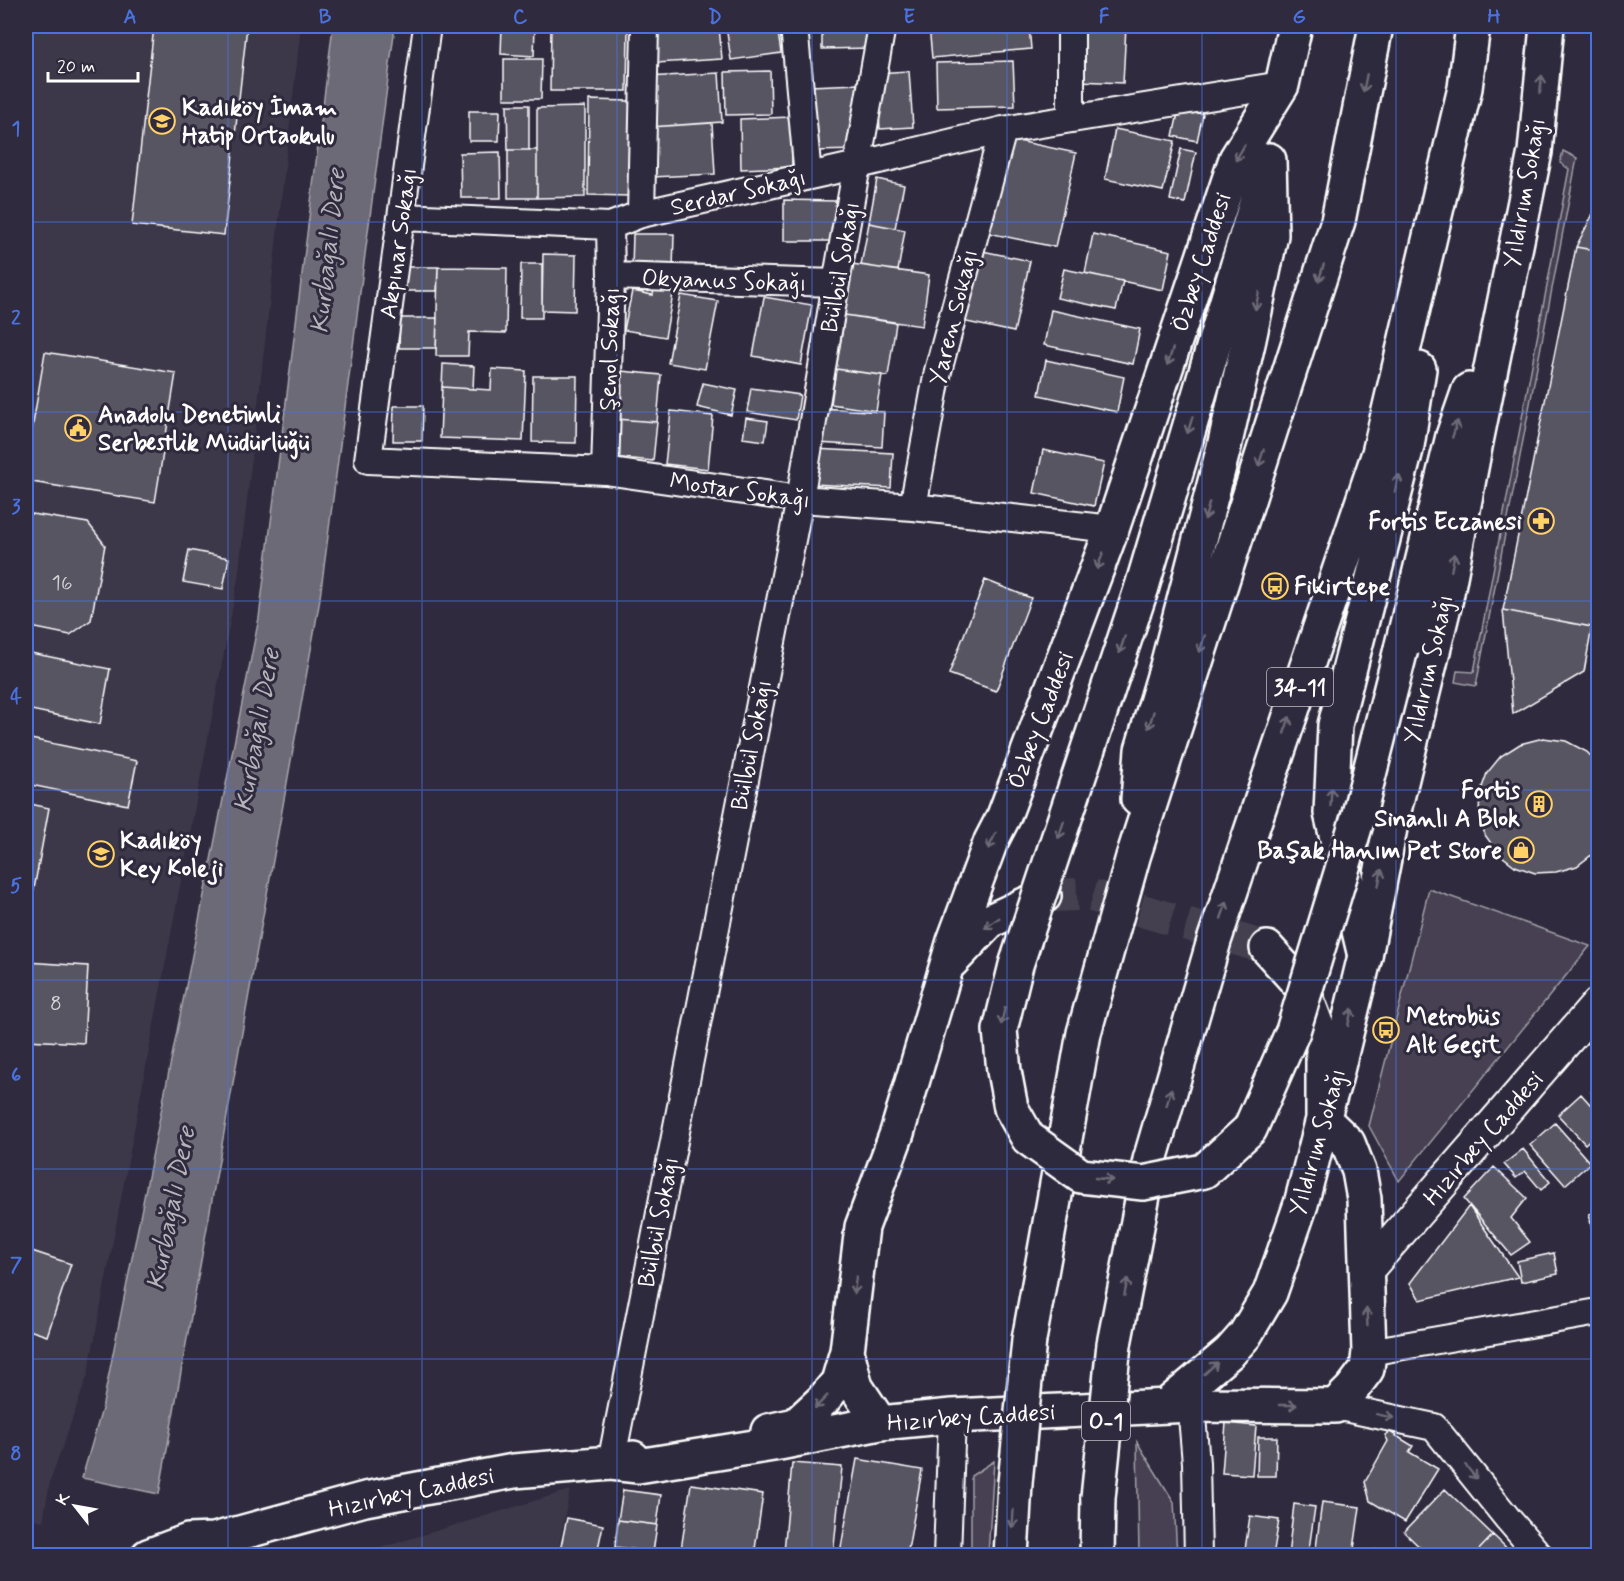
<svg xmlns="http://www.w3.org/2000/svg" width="1624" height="1581" font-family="Mynerve,sans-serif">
<rect width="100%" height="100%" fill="#2f2a3d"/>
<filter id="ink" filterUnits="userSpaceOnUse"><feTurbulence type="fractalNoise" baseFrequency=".0167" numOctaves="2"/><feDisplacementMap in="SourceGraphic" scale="12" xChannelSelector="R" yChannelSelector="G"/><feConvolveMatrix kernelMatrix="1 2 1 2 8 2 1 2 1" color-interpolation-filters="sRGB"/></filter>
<g filter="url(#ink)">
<path fill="#3c3749" d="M26,26H301L238,579L88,1374L50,1482L43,1521L26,1517Z
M570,1490L557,1555H357Z"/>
<path fill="#464152" stroke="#a2a0a8" stroke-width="1.5" d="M1563,151L1577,158L1476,686L1455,682L1457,671L1474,672L1569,169L1560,163Z
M1429,889L1590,946L1399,1181L1369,1126Z
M1137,1442L1174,1502L1177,1555H1139Z
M994,1461L988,1555H971V1476Z"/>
<path fill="#6d6a77" stroke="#a7a6ad" stroke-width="1.5" d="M333,26H395L319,605L159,1494L82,1478L102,1409L259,618Z"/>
<path fill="#595564" stroke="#fff" stroke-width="1.5" d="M154,26H247L224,235L132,225Z
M502,26H535L534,56L501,54Z
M551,26H628L627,91H550Z
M726,26H777L781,53L731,60Z
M822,26H871L872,48L822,49Z
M929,26H1029L1031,49L932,58Z
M1081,26H1126L1123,83L1079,81Z
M719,27L722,59L656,63L654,31Z
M504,59H542L541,99H504Z
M1013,61L1015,106L937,108L936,63Z
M770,71L771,114L726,115L725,72Z
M909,71L913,127L880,129L876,73Z
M719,73L722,122L650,127L647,77Z
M859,84L860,150L811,151L809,86Z
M589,100L630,101L629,196L588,195Z
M507,105H529V150H508Z
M585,107V197L537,198V108Z
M1179,109L1203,114L1197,141L1173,136Z
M469,111H500L499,141H469Z
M791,117L792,167L741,169L740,119Z
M712,123L715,174L652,177L650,127Z
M1115,129L1175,141L1163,191L1105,179Z
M1004,138L1076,153L1055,247L984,232Z
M1181,149L1196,152L1185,203L1170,200Z
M508,150H537V198H508Z
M500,152L501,198H461L460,153Z
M877,179L904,185L895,228L869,223Z
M784,200L837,201L836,241H784Z
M1598,204V251L1576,247Z
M869,223L905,230L898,271L861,265Z
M633,234H674L673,270L632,269Z
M1093,234L1171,251L1163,290L1085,273Z
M1576,247L1598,251V596L1592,627L1503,610Z
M978,250L1030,261L1014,332L962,321Z
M543,254L576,255L575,311L542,310Z
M521,264H542V318H520Z
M852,264L929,275L922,326L845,315Z
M401,267H438L437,291H400Z
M438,267L507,268L506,333L469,332L468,356H436Z
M1064,269L1123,281L1116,310L1057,298Z
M654,285L674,289L665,337L624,330L632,291L653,295Z
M681,295L718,301L705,369L668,363Z
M764,297L812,305L801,365L753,356Z
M1051,310L1140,329L1133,364L1044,345Z
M845,315L896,323L888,376L836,369Z
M400,318H437L436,348H399Z
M45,352L176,373L155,502L26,481V466Z
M1046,360L1124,377L1117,412L1039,395Z
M443,364L474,366L473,389L442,387Z
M492,369L526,371L523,441L440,438L442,387L491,390Z
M836,369L882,375L876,411L831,404Z
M621,371L661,375L657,422L616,419Z
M533,376H577L576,443L532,442Z
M703,383L737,390L731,415L697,407Z
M751,388L800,395L796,420L747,412Z
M394,406H423L422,441H393Z
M820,408L884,412L882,447L818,443Z
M671,411L713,416L708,469L665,464Z
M746,418L768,421L765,441L743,438Z
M616,419L657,422L653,461L613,457Z
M814,449L893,453L891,488L812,484Z
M1043,450L1104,463L1094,506L1034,493Z
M26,513L88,523L105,545L91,620L70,635L26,626Z
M189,550L229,558L223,589L183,582Z
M985,580L1031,598L996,691L949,674Z
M1503,610L1592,627L1584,672L1513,714Z
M26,652L110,669L100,724L26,709Z
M1598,710V722L1592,715Z
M26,738L137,761L128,805L26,784Z
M1543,738L1566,741L1587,752L1598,764V847L1594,853L1577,866L1556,872L1535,873L1515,866L1498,853L1485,835L1479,814L1480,793L1487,773L1501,756L1520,744Z
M26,803L49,808L29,916L26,915Z
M26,962L88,966L84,1043L26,1040Z
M1598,1086V1102L1591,1092Z
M1581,1094L1598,1113V1132L1585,1144L1558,1115Z
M1555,1123L1590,1163L1565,1185L1530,1145Z
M1523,1149L1550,1182L1541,1190L1525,1171L1516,1178L1504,1164Z
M1494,1167L1527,1198L1511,1218L1530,1242L1511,1255L1464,1199Z
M1469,1206L1518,1277L1420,1300L1410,1283Z
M1598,1212V1262L1589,1214Z
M26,1249L71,1264L47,1336L26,1329Z
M1554,1253L1558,1274L1521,1282L1517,1261Z
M1226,1423L1256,1426L1252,1475L1222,1473Z
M1390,1432L1413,1446L1409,1452L1438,1469L1405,1522L1370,1501L1365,1482L1388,1441L1385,1435Z
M1258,1437H1277L1276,1476H1257Z
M857,1459L922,1470L907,1556H853L840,1553Z
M792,1463L842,1467L833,1556L784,1552Z
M691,1484L763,1494L754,1556H680Z
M1445,1489L1493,1535L1473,1556H1429L1404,1532Z
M623,1490L661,1495L657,1525L618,1520Z
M1322,1502L1360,1507L1353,1556H1315Z
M1294,1504L1315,1507L1308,1556H1288Z
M1250,1516L1279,1520L1273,1556H1244Z
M567,1518L603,1525L597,1553L561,1546Z
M618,1520L657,1525L653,1552L615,1547Z
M1493,1535L1515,1556H1473Z
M561,1546L597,1553V1556H560Z
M615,1547L649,1552L648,1556H614Z
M1407,1548V1556H1368V1550Z"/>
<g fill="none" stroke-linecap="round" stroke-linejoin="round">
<path stroke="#443f50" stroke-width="33" stroke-dasharray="33 16" stroke-linecap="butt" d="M1044,896L1087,894L1267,948"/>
<g stroke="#fff" stroke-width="30">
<path id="minor" d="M427,26L368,460L605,471L800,499L913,507L1112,529
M794,26L808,176
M1071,26V119
M641,214L645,26
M402,217L610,226L641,214L858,165L1003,130L1282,85
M611,276L836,283
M605,471L611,276L610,226
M913,507L938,371L1003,130
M1369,1352L1598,1312
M1191,1405L1196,1463L1198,1556
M1335,1406L1434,1427L1508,1519L1540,1556
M611,1463L800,499L836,283L882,26
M947,1556L952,1416"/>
</g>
<g stroke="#fff" stroke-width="36">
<path id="tertiary" d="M1366,1271L1598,1004"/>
</g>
<g stroke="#fff" stroke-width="38">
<path id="secondary" d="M1141,590L1266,170
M1401,649L1453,436L1469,390
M951,962L990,921L1044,896
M1166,1406L1230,1352L1245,1335L1270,1293L1301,1204L1323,1119L1334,1083L1365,956L1391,823L1446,598L1476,442L1535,152L1547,26
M880,1423L856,1387L847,1351L862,1227L897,1133L954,941L991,841L1004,816L1112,529L1236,159L1282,85L1295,26
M768,1431L796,1425L823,1400L838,1382L847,1351
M611,1463L638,1466L779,1443L880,1423L952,1416L1191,1405L1335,1406L1352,1389L1367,1369L1369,1352L1364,1199L1359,1171L1348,1143L1323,1119V1042L1302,987L1267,948
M148,1556L188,1541L214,1540L365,1499L514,1471L611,1463L633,1458"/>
</g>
<g stroke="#fff" stroke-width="38">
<path id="trunk" d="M1138,799L1142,750L1167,666L1224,447L1249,339L1271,235L1269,160
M1365,956L1331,813L1335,725L1407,446L1419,369
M1029,1340L1084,1033L1133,857L1338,221L1376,26
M1114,1344L1150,1160L1214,941L1379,453L1465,88L1473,26
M1011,1556L1015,1483
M1097,1556L1098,1498"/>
</g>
<use href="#minor" stroke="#2f2a3d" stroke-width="26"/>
<use href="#tertiary" stroke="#2f2a3d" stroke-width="32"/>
<use href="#secondary" stroke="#2f2a3d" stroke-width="33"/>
<use href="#trunk" stroke="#2f2a3d" stroke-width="33"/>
<g stroke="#fff" stroke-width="38" stroke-linecap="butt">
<path id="secondary-bridge" d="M1141,590L1016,965L1000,1030L1004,1071L1011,1108L1028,1138L1081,1176L1143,1183L1204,1171L1250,1129L1293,1031L1359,814L1401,649"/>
</g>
<g stroke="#fff" stroke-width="38" stroke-linecap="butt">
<path id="trunk-bridge" d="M1015,1483L1029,1340
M1098,1498L1114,1344"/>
</g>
<use href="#secondary-bridge" stroke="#2f2a3d" stroke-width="33"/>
<use href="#trunk-bridge" stroke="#2f2a3d" stroke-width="33"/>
</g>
<defs><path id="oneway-shaft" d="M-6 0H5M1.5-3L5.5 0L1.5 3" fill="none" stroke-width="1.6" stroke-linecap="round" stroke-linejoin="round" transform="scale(1.5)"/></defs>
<g stroke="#6d6a77">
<use href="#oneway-shaft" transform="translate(1365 83) rotate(101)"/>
<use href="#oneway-shaft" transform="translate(1541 84) rotate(-84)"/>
<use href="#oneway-shaft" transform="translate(1240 153) rotate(120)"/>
<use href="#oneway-shaft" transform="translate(1321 273) rotate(108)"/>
<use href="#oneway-shaft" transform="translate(1257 301) rotate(102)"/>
<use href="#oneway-shaft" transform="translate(1170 357) rotate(108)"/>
<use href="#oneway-shaft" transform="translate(1190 425) rotate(107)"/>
<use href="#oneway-shaft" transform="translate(1455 429) rotate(-72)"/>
<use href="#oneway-shaft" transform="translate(1261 458) rotate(108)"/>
<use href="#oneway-shaft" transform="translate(1397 483) rotate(-76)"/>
<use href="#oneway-shaft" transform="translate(1207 511) rotate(105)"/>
<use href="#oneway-shaft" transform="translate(1100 561) rotate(111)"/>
<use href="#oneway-shaft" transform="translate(1453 562) rotate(-79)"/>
<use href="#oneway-shaft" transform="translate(1202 644) rotate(108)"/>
<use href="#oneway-shaft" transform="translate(1122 645) rotate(108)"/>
<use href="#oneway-shaft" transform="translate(1151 720) rotate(107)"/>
<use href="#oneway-shaft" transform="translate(1287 725) rotate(-71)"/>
<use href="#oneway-shaft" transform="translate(1331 797) rotate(-87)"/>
<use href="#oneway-shaft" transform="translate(1061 830) rotate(108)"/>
<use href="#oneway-shaft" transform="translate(992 841) rotate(115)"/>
<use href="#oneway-shaft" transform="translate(1380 878) rotate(-79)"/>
<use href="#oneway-shaft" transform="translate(1224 910) rotate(-71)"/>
<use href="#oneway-shaft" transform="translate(992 923) rotate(145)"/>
<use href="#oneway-shaft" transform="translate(1003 1016) rotate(103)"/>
<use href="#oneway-shaft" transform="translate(1350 1017) rotate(-77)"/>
<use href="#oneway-shaft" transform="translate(1169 1097) rotate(-74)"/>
<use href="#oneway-shaft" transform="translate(1104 1179) rotate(6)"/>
<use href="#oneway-shaft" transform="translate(855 1285) rotate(97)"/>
<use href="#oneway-shaft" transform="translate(1126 1287) rotate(-79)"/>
<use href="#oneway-shaft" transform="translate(1367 1317) rotate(-93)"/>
<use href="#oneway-shaft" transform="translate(1211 1368) rotate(-42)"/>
<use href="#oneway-shaft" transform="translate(821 1402) rotate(135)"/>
<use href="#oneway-shaft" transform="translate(1288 1405)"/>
<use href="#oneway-shaft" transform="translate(1385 1416) rotate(12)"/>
<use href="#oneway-shaft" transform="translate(1471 1472) rotate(51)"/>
<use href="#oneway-shaft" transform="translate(1013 1519) rotate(93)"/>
</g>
</g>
<path fill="none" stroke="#4a71e0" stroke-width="1.5" stroke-opacity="0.55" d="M228,26V1556M422,26V1556M617,26V1556M812,26V1556M1007,26V1556M1202,26V1556M1396,26V1556M26,222H1598M26,412H1598M26,601H1598M26,790H1598M26,980H1598M26,1169H1598M26,1359H1598"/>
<defs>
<g id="school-ring" transform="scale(1.35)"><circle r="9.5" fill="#2f2a3d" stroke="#ffd166" stroke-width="1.5"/><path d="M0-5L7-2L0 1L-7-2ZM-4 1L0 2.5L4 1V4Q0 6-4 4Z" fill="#ffd166"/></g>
<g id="civic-ring" transform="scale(1.35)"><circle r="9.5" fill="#2f2a3d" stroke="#ffd166" stroke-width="1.5"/><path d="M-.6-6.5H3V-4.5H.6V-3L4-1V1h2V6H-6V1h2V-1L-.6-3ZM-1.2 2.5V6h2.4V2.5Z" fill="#ffd166"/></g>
<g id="pharmacy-ring" transform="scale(1.35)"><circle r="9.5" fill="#2f2a3d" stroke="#ffd166" stroke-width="1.5"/><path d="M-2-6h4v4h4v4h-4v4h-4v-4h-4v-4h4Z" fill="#ffd166"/></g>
<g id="bus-ring" transform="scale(1.35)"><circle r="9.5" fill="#2f2a3d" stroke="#ffd166" stroke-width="1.5"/><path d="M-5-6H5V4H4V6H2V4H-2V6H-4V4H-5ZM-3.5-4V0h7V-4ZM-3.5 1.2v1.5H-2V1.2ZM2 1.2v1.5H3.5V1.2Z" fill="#ffd166"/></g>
<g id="building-ring" transform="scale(1.35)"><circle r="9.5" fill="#2f2a3d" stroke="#ffd166" stroke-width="1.5"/><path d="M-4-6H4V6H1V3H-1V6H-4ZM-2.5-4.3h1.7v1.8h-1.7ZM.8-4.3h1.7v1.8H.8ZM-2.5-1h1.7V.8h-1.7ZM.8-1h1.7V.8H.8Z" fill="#ffd166"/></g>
<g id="shop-ring" transform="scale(1.35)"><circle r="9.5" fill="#2f2a3d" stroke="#ffd166" stroke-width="1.5"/><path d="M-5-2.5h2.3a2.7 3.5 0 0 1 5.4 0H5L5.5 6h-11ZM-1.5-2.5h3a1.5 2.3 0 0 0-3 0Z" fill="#ffd166"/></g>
</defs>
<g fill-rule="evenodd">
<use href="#school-ring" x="162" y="121"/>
<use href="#civic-ring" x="78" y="428"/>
<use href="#pharmacy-ring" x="1541" y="521"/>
<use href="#bus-ring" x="1275" y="586"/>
<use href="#building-ring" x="1539" y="804"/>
<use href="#shop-ring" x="1521" y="850"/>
<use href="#school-ring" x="101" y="854"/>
<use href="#bus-ring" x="1386" y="1030"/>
</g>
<g text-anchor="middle" stroke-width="6" stroke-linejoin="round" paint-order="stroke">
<g font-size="21" fill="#d6d4d8">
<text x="62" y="589">16</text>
<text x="56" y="1010">8</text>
</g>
<g fill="#2f2a3d" stroke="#c1bfc5" stroke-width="1.5">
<rect x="1267" y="668" width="66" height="38" rx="4.5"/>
<rect x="1082" y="1402" width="48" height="38" rx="4.5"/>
</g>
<g font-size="22" font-weight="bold" fill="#fff">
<text x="1300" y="695">34-11</text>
<text x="1106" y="1429">O-1</text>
</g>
<g font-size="24" font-weight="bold" fill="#fff" stroke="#2f2a3d" text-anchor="start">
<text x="182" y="115">Kadıköy İmam<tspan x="182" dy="28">Hatip Ortaokulu</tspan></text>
<text x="98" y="422">Anadolu Denetimli<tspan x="98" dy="28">Serbestlik Müdürlüğü</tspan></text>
<text x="1522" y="529" text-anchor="end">Fortis Eczanesi</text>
<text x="1294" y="594">Fikirtepe</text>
<text x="1520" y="798" text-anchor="end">Fortis<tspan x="1520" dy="28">Sinanlı A Blok</tspan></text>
<text x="120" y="848">Kadıköy<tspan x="120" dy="28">Key Koleji</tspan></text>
<text x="1502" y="858" text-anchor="end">Başak Hanım Pet Store</text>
<text x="1406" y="1024">Metrobüs<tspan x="1406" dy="28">Alt Geçit</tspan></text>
</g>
<g font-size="24" fill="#fff" stroke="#2f2a3d">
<text transform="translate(738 192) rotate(-13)" y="8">Serdar Sokağı</text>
<text transform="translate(1524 193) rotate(-80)" y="8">Yıldırım Sokağı</text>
<text transform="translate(398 243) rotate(-82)" y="8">Akpınar Sokağı</text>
<text transform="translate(1201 262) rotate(-72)" y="8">Özbey Caddesi</text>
<text transform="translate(840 267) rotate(-80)" y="8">Bülbül Sokağı</text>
<text transform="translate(724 280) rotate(2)" y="8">Okyanus Sokağı</text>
<text transform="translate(953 317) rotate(-76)" y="8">Yaren Sokağı</text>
<text transform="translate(609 349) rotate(-88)" y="8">Şenol Sokağı</text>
<text transform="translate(740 490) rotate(8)" y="8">Mostar Sokağı</text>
<text transform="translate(1428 669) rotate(-77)" y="8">Yıldırım Sokağı</text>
<text transform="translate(1040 720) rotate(-69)" y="8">Özbey Caddesi</text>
<text transform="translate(751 745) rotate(-79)" y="8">Bülbül Sokağı</text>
<text transform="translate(1483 1138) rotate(-49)" y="8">Hızırbey Caddesi</text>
<text transform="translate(1317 1142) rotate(-74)" y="8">Yıldırım Sokağı</text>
<text transform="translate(658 1222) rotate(-79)" y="8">Bülbül Sokağı</text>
<text transform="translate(971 1417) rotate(-4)" y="8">Hızırbey Caddesi</text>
<text transform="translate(411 1492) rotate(-12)" y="8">Hızırbey Caddesi</text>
</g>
<g font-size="26" font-style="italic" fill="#b6b4bb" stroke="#2f2a3d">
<text transform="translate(327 251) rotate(-84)" y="9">Kurbağalı Dere</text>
<text transform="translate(256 730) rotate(-80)" y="9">Kurbağalı Dere</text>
<text transform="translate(170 1208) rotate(-79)" y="9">Kurbağalı Dere</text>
</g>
</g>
<rect width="1624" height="1581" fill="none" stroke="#2f2a3d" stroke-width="66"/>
<g transform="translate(75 1506) rotate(301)" stroke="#2f2a3d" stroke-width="4.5" paint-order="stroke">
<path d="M0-4.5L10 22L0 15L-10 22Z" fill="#ffffff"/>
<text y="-9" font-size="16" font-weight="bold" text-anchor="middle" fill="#ffffff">K</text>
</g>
<path d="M48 72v9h90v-9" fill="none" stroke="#ffffff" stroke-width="3"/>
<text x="57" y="72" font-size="18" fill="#ffffff" stroke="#2f2a3d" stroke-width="4.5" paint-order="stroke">20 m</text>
<rect x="33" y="33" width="1558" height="1515" fill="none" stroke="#4a71e0" stroke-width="2"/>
<g font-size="20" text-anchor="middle" font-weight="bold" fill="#4a71e0">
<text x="130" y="23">A</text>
<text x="325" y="23">B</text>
<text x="520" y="23">C</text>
<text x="715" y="23">D</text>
<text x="909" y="23">E</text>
<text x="1104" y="23">F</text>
<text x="1299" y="23">G</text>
<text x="1494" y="23">H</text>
<text x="16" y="135">1</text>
<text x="16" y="324">2</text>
<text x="16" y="513">3</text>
<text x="16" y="703">4</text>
<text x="16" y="892">5</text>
<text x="16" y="1081">6</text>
<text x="16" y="1271">7</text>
<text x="16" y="1460">8</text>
</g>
</svg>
